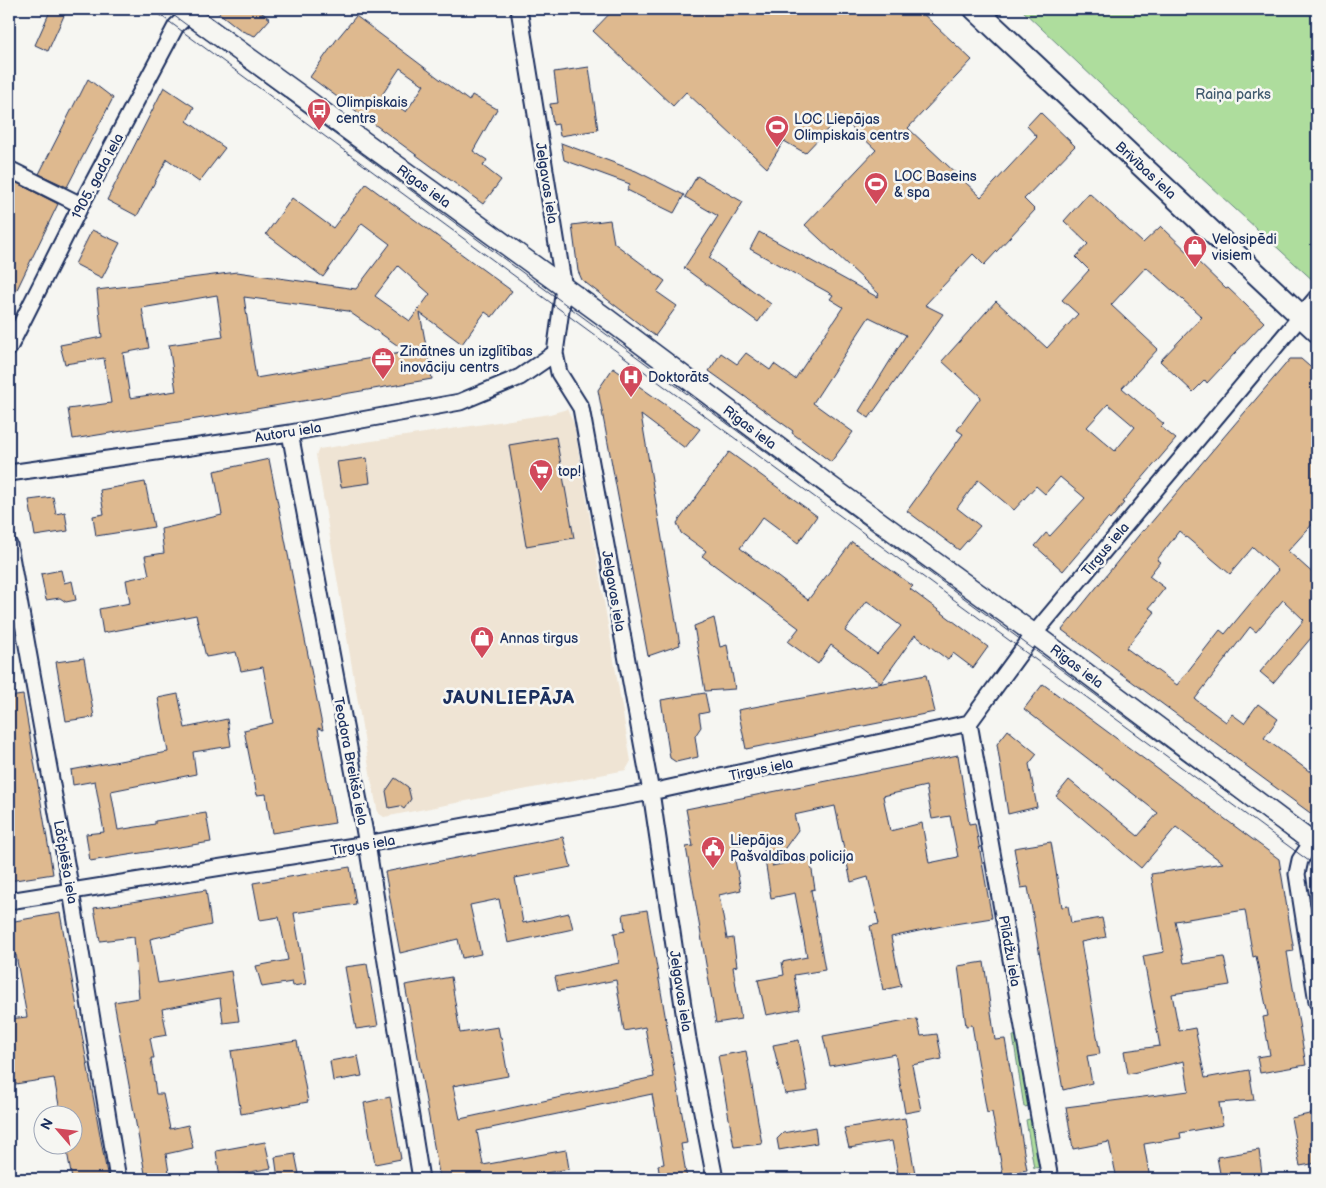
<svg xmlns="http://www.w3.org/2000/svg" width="1326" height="1188" font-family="'Balsamiq Sans',sans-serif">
<rect width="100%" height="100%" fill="#f6f6f2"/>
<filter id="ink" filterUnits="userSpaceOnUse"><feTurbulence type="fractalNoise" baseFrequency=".02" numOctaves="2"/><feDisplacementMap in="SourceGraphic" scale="10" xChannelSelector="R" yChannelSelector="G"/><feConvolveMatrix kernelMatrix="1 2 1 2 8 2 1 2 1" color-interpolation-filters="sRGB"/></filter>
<g filter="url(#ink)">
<path fill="#efe4d4" d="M567,409L574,424L631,761L626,770L384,817L378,813L371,779L316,455L319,449L550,414Z"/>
<path fill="#aedd9d" stroke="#64867e" d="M1021,9H1317V284L1138,120Z
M1019,1035L1030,1106L1024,1107L1013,1036Z
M1033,1118L1041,1167L1034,1168L1026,1120Z"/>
<path fill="#deb98f" stroke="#1b2f5e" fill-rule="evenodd" d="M51,9H67L48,51L35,45Z
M214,9H257L270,19L255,36L242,31Z
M614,9H918L972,60L908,128L981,197L1037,137L1027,126L1040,112L1075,146L1024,199L1035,210L984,265L973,254L925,305L943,314L869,418L859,411L906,335L869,317L813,403L853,432L831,462L792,433L793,431L709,371L721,353L737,364L746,353L770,370L774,364L795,379L843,307L830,299L833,295L750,249L759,232L877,297L879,294L805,225L876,150L840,116L805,153L784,141L767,168L686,92L673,106L593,31Z
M356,16L469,101L472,95L497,109L473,151L487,160L483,166L501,180L483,204L310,77L337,39ZM400,68L424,85L406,112L382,95Z
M589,67L598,130L560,136L558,124L553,125L550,104L558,103L554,72Z
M88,79L113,98L67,187L39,174L78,97H79Z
M164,87L194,107L187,121L225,148L199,182L167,159L137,216L107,200Z
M561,143L636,171L684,195L674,213L627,190L630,184L564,160Z
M697,176L743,202L709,258L771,304L758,322L684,268L718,216L685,197Z
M9,179L58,204L9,306Z
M366,184L512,291L492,317L485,312L462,344L420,313L432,379L209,417L73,439L68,409L111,403L104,358L65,364L60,345L102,337L97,290L237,272L356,289L390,244L362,223L323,277L266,234L292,198L333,228ZM398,266L430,294L410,321L375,296ZM217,295L223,337L169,345L176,391L130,398L123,353L149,348L142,308ZM244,297L348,311L407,352L256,378Z
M1089,193L1143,243L1161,226L1226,289L1228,288L1264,322L1207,383L1205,380L1193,392L1160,361L1202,317L1146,267L1111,305L1158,349L1122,388L1164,424L1161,427L1176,439L1122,502L1124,503L1110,520L1108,518L1063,571L1035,546L1046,533L1050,536L1085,498L1060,477L1045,494L1036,486L1014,510L978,480L957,508L980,526L959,550L907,511L963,434L957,430L981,397L942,361L996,301L1047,348L1078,314L1062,300L1089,270L1076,257L1088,244L1064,221ZM1108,404L1135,427L1115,451L1087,427Z
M610,220L614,243L665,281L657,292L677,306L655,336L582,280L578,271L572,225Z
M92,230L120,243L102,278L75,264Z
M1290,359H1301L1317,373V519L1288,551L1317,577V631L1273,683L1260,672L1304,620L1283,600L1256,632L1250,627L1195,699L1226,722L1232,714L1244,723L1258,704L1278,719L1264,738L1317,777V818L1062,630L1143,530L1144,531ZM1179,531L1230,574L1253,547L1278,570L1225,634L1220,630L1177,685L1126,648L1155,612L1149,608L1165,588L1149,576L1160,562L1157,560Z
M613,368L700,429L685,448L641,415L680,645L648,656L598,390Z
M556,437L574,538L526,546L509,445Z
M729,452L817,516L798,543L763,517L740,548L808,600L852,542L913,586L910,589L988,647L973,668L953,653L948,660L915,635L881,683L831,645L818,664L788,642L799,628L702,556L706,551L681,533L677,523ZM867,601L901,626L877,654L845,631Z
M367,458L370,483L341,487L337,462Z
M269,459L323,730L318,728L335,823L272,833L266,794L257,795L244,730L273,723L263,667L241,671L236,652L206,657L196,615L103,633L99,609L130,603L126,580L149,575L145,556L164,553L161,529L222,515L214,471Z
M145,482L154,527L96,536L93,516L104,514L100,490Z
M53,497L56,514L65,512L68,531L35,536L29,500Z
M61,570L64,583L72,581L76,600L66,602L60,598L46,600L41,574Z
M714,618L720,647L727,645L735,689L705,691L694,626Z
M84,658L94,717L66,721L56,662Z
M926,675L935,712L746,749L738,710Z
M1043,684L1279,859L1294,951L1287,952L1306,1065L1260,1073L1257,1057L1270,1055L1263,1017L1268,1016L1256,956L1253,957L1245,910L1175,921L1184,963L1224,957L1230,985L1172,994L1179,1031L1195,1028L1205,1078L1249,1070L1254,1100L1219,1103L1223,1125L1180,1133L1181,1138L1144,1144L1150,1179H1117L1109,1142L1073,1149L1066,1107L1189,1091L1184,1061L1128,1074L1124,1051L1160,1046L1143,956L1164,952L1151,874L1223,863L1176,827L1141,868L1056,796L1069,780L1138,836L1158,813L1024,709Z
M705,693L709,712L699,714L701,727L695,736L698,757L676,762L670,758L661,700Z
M178,694L185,728L227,719L231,746L193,752L196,774L111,791L118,830L155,824V821L206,813L211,842L90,861L86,834L104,832L95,781L73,785L71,770L168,752L158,698Z
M23,695L53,874L9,881V697Z
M1008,730L1037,754L1029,764L1037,807L1008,814L997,744Z
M958,755L969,824L975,823L992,918L942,926L891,937L901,986L883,990L870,926L879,924L868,877L851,882L835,806L794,815L798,830L772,866L810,858L815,889L811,890L825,970L794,975L800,1009L766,1015L758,980L784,975L782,962L807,957L795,893L771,898L762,841L732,846L741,890L719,895L727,939L733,938L737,966L733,967L741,1019L716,1023L686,847L693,846L686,809ZM926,786L932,819L950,816L958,857L929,863L922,823L890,831L883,796Z
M395,778L408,787L411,799L404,809L400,806L389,808L386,791Z
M563,837L571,867L515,878L523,923L569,913L573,929L508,943L499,899L470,905L481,954L462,958L458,939L400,953L385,872Z
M1051,842L1062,907L1068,906L1071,923L1102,918L1106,937L1081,942L1100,1054L1087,1056L1092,1083L1063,1090L1028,887L1021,888L1014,848Z
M350,867L356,904L294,913L306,984L293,986L292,982L262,987L256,966L288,960L279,917L260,920L253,883Z
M206,890L211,925L150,939L158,983L231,971L239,1021L223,1023L220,998L162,1009L167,1035L150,1038L154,1058H151L156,1094H163L170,1129L188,1125L193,1148L166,1154L170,1179H146L114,1002L139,998L134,937L100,941L94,908Z
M647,910L687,1143L681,1144L687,1179H660L658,1165L664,1164L652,1094L477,1131L483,1165L566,1150L569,1169L510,1179H440L405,985L451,977L460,1033L498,1027L500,1037H501L508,1076L453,1086L460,1119L654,1077L645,1027L624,1031L616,980L558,991L555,977L619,963L614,933L625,931L623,914Z
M60,913L108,1179H72L66,1146H72V1116H61L54,1078L9,1085V1019L27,1017L16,955L9,956V922Z
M984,962L995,1040L1005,1039L1027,1170L1003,1174L992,1112L987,1113L972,1025L966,1026L958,966Z
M367,964L378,1026L356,1029L345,967Z
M917,1019L921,1036L937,1034L942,1059L912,1065L921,1110L905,1113L895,1054L830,1066L823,1036Z
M799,1040L808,1091L785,1094L773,1045Z
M297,1041L308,1102L241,1114L231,1051Z
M746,1051L762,1144L734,1147L718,1056Z
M358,1056L362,1076L333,1081L330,1061Z
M390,1097L401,1159L375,1164L364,1103Z
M1314,1113L1317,1130V1163L1300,1166L1291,1118Z
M905,1118L916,1179H899L892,1141L849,1148L844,1128Z
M815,1127L817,1143L779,1150L777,1139L783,1133Z
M265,1142L271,1168L220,1178L216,1151Z
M1259,1150L1262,1174L1234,1179H1221L1217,1157Z
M295,1154L300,1179H278L275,1157Z"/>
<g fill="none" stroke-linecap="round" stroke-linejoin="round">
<g stroke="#1b2f5e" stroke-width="19">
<path id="minor" d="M519,9L564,288L555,353L559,373L581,408L651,792L688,1039L715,1179
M9,169L81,205
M9,348L81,205L176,26L194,9
M290,433L367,844L421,1179
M9,473L290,433L460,402L520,377L555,353
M9,545L71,891L118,1179
M969,723L1050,1179
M1312,842L1300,860L1297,874L1317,1002
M9,901L367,844L651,792L969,723L1034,634L1317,297"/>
</g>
<g stroke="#1b2f5e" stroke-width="22">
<path id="tertiary" d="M182,9L605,317L825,482L1034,634L1317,846"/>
</g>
<g stroke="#1b2f5e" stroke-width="25">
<path id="secondary" d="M975,9L1317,331"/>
</g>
<use href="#minor" stroke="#f6f6f2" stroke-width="15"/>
<use href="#tertiary" stroke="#f6f6f2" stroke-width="19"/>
<use href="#secondary" stroke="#f6f6f2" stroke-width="21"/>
<path stroke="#1b2f5e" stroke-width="1" d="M152,9L1317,867
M165,9L1295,842"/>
</g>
</g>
<defs>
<g id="bus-pin" transform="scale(1.25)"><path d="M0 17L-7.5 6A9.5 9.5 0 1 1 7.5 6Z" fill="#d1495b" stroke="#f6f6f2"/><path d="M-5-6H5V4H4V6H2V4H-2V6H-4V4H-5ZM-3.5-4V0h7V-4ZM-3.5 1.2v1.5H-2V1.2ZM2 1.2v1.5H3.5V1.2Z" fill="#fff"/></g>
<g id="stadium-pin" transform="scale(1.25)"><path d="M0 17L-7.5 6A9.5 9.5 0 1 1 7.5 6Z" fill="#d1495b" stroke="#f6f6f2"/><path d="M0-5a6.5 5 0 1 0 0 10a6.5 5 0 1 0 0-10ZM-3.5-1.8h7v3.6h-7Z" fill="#fff"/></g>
<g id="shop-pin" transform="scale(1.25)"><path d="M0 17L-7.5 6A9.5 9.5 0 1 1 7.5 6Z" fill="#d1495b" stroke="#f6f6f2"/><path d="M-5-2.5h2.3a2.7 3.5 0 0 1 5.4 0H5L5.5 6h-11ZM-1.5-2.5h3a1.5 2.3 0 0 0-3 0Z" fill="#fff"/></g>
<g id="office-pin" transform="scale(1.25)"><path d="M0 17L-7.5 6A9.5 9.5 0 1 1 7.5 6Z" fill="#d1495b" stroke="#f6f6f2"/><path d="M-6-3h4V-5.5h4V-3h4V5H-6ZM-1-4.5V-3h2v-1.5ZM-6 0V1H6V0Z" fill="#fff"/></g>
<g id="hospital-pin" transform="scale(1.25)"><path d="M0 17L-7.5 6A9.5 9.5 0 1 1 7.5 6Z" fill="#d1495b" stroke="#f6f6f2"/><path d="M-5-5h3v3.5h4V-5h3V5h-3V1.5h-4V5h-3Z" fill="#fff"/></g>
<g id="supermarket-pin" transform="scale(1.25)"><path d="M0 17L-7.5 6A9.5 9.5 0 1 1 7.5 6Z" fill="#d1495b" stroke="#f6f6f2"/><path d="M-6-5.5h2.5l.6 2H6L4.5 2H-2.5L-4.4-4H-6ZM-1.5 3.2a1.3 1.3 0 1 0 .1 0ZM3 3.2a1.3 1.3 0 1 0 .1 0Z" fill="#fff"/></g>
<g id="civic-pin" transform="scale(1.25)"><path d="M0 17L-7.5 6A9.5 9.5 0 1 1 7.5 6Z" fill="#d1495b" stroke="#f6f6f2"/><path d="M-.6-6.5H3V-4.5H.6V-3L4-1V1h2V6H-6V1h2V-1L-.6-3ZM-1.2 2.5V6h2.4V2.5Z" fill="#fff"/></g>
</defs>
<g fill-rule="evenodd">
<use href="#bus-pin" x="319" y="110"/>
<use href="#stadium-pin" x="777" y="127"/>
<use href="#stadium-pin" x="876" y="184"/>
<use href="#shop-pin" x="1195" y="247"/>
<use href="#office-pin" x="383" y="359"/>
<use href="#hospital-pin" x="631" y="377"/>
<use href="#supermarket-pin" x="541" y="471"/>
<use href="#shop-pin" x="482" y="638"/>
<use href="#civic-pin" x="713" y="848"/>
</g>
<g text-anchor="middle" stroke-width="5" stroke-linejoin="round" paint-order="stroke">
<g font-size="14" fill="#405a6e" stroke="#f6f6f2">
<text x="1233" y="99">Raiņa parks</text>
</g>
<g font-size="14" fill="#1b2f5e" stroke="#f6f6f2" text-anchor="start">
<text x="336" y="107">Olimpiskais<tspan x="336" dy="16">centrs</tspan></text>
<text x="794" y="124">LOC Liepājas<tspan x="794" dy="16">Olimpiskais centrs</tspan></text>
<text x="894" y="181">LOC Baseins<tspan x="894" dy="16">&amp; spa</tspan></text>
<text x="1212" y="244">Velosipēdi<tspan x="1212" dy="16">visiem</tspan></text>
<text x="400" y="356">Zinātnes un izglītības<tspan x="400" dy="16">inovāciju centrs</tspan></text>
<text x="648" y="382">Doktorāts</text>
<text x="558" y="476">top!</text>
<text x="500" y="643">Annas tirgus</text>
<text x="730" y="845">Liepājas<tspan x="730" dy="16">Pašvaldības policija</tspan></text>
</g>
<g font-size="14" fill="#1b2f5e" stroke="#f6f6f2">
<text transform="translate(1146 170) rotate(43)" y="5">Brīvības iela</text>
<text transform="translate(97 176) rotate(-62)" y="5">1905. gada iela</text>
<text transform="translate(547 183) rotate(81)" y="5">Jelgavas iela</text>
<text transform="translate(424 186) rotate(36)" y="5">Rīgas iela</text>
<text transform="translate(750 427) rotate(37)" y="5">Rīgas iela</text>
<text transform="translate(288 432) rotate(-9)" y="5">Autoru iela</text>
<text transform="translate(1105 549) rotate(-50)" y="5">Tirgus iela</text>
<text transform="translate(614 591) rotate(80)" y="5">Jelgavas iela</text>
<text transform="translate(1077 666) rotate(37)" y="5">Rīgas iela</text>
<text transform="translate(351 761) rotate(79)" y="5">Teodora Breikša iela</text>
<text transform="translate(761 769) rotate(-12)" y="5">Tirgus iela</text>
<text transform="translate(363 845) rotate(-10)" y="5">Tirgus iela</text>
<text transform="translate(66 862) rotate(80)" y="5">Lāčplēša iela</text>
<text transform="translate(1010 951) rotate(80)" y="5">Pīlādžu iela</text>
<text transform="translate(681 991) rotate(81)" y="5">Jelgavas iela</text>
</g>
<g font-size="19" font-weight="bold" letter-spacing="1" fill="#1b2f5e" stroke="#f6f6f2">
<text x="509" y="704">JAUNLIEPĀJA</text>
</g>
</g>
<rect width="1326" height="1188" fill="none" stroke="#f6f6f2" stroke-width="30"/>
<rect x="15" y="15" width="1296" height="1158" fill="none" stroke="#1b2f5e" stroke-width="2" filter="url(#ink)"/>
<g transform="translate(58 1130) rotate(298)"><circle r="24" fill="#f6f6f2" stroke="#9ea6b7"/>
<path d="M0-4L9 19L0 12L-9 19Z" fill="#d1495b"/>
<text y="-8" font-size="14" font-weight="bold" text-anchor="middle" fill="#1b2f5e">N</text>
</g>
</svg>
